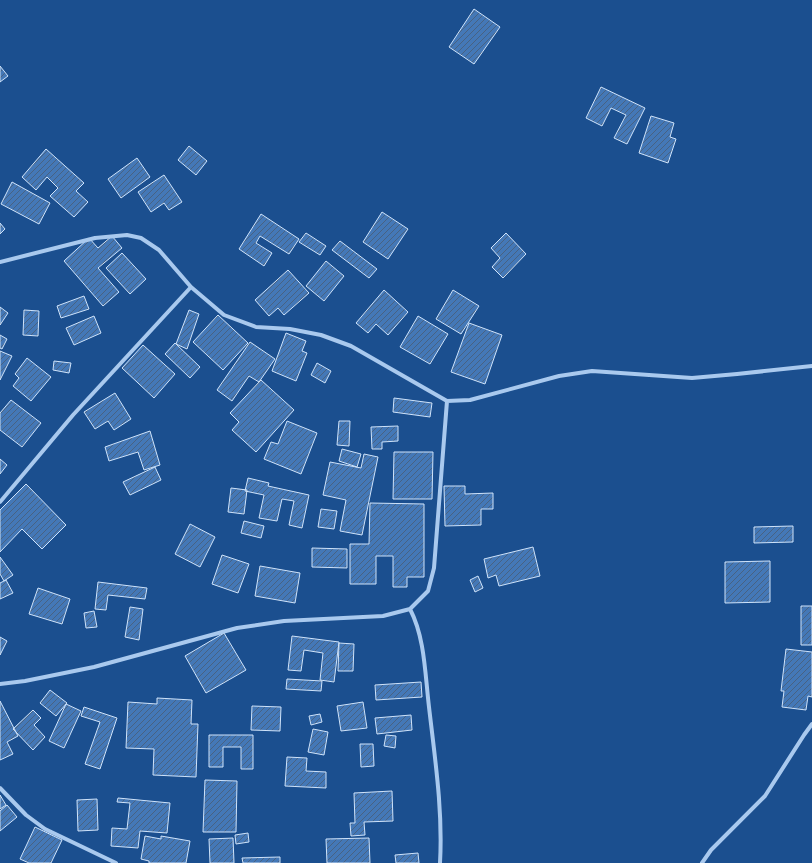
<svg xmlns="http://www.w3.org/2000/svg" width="812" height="863" font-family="'DejaVu Sans',sans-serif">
<defs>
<pattern id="building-hatch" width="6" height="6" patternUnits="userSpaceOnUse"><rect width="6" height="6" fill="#4478b7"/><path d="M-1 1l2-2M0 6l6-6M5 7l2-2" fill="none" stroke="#486282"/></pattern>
</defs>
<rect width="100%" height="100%" fill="#1b4f8f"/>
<path fill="url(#building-hatch)" stroke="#cfe3fa" d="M474,9L500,27L474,64L449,47Z
M0,66L8,76L0,82Z
M601,87L645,108L627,144L614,138L626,115L611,108L602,126L586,118Z
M651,116L674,123L670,137L676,139L668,163L639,153Z
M189,146L207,161L196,175L178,160Z
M46,149L84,183L76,191L88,202L74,217L50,196L58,188L47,177L36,190L22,177Z
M137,158L150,177L121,198L108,179Z
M164,175L182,202L169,210L164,203L151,212L138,192Z
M12,182L50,203L39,224L1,204Z
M382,212L408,229L388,259L363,242Z
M261,214L299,239L289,254L260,236L256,243L272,253L264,266L239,249Z
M0,223L5,229L0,234Z
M306,233L326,246L320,255L299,242Z
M506,233L526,254L503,278L492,267L500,258L491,248Z
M112,236L122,248L98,268L119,292L103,306L64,261L89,238L98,248Z
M340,241L377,269L369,278L332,250Z
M122,253L146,279L130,294L106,268Z
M326,261L344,276L324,301L306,286Z
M288,270L309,293L284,315L278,308L269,316L255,300Z
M384,290L408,312L388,335L376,324L368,333L356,323Z
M453,290L479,306L461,334L436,319Z
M84,296L89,309L61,318L57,306Z
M0,307L8,313L0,325Z
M24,310L39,311L38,336L23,335Z
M189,310L199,314L187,349L176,344Z
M218,315L248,343L223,370L193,342Z
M94,316L101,333L74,345L66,328Z
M418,316L448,334L430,364L400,347Z
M469,323L502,335L485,384L451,372Z
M286,333L306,341L302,351L307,353L296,381L272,371Z
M0,335L7,339L2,349L0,348Z
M250,342L275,359L259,382L249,376L232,401L217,390Z
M175,343L200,367L190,378L165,354Z
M143,345L175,374L154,398L122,368Z
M0,351L12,356L0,380Z
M27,358L51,377L31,401L13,386L19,378L15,374Z
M54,361L71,363L69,373L53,370Z
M317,363L331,371L325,383L311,375Z
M261,380L294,410L256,452L232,430L239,422L230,413Z
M115,393L131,419L114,430L108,421L95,429L84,412Z
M394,398L432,403L430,417L393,412Z
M11,400L41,423L22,447L0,430V413Z
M287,421L317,433L301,474L264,459L271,442L278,444Z
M339,421H350L349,446L337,445Z
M398,426V441L382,442V449H372L371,427Z
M150,431L160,465L144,470L138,452L109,461L105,447Z
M342,449L361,454L357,467L339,461Z
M394,452H433L432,499H393Z
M364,454L378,457L362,535L340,531L346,500L323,495L330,462L361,468Z
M0,459L7,465L0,474Z
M155,467L161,480L130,495L123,482Z
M248,478L269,483L268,486L309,495L302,528L289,525L294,501L282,499L277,521L259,518L264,495L245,491Z
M26,484L66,525L42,549L22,529L0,552V510Z
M444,486H465V494L493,493V509H481V525L445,526Z
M231,488L247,490L244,514L228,512Z
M370,503L424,504V577H407V587H393V556H376V584H350V544H369Z
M321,509L337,511L334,529L318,527Z
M244,521L264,526L261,538L241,533Z
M190,524L215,537L200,567L175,554Z
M793,526V542L754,543V527Z
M533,547L540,576L499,586L496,575L488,578L484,559Z
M312,548L347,549V568L312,567Z
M222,555L249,564L238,593L212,584Z
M0,557L13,575L4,581L0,574Z
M770,561V602L725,603V562Z
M260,566L300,573L295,603L255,596Z
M478,576L483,588L475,592L470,580Z
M6,580L13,593L0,599V583Z
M98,582L147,588L145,599L108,595L106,610L95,609Z
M38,588L70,599L62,624L29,614Z
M801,606H812V645H801Z
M130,607L143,609L139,640L125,637Z
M94,611L97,627L86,628L84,613Z
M224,633L246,670L206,693L185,656Z
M292,636L339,642L334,682L320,680L323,653L304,650L301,671L288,670Z
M0,637L7,641L0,655Z
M339,643L354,644L353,671H338Z
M786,649L812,652V697L808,696L806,710L782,707L784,691H781Z
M287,679L322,681L321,691L286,689Z
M421,682L422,697L376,700L375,685Z
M50,690L67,703L56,716L40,703Z
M157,698L192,700L191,724H198L196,777L153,775L154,749L126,748L128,702L157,704Z
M0,701L18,736L7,742L13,754L0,760Z
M363,702L367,728L341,731L337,706Z
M66,704L81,711L64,748L49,741Z
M252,706L281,707L280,731L251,730Z
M84,707L117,718L100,769L85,764L100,722L81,716Z
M33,710L41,718L34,725L45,737L33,750L13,729Z
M320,714L322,722L311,725L309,716Z
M411,715L412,730L377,734L375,718Z
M313,729L328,732L324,755L308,752Z
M209,735H253V769H241V747H223V767H209Z
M386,735L396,736L395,748L384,746Z
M360,744H373L374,766L361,767Z
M287,757L307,758L306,771L326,772V788L285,786Z
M205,780L237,781L236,832H203Z
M392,791L393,821L364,822L365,835L351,836L350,823H355L354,793Z
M0,795L6,805L0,809Z
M118,798L170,803L167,833L140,831L138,848L111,846L112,828L127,829L130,803L117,802Z
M97,799L98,830L78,831L77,800Z
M7,805L17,817L0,831V811Z
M35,827L62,840L51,863H29L20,859Z
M248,833L249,842L236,844L235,835Z
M145,836L161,839V836L190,841L186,863H149V861L141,859Z
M233,838L234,863H210L209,839Z
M369,838L370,863H327L326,839Z
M418,853L419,863H396L395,855Z
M280,857V863H243L242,858Z"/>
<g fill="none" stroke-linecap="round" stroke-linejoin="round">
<path stroke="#a9c9ee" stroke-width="4" d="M0,262L95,238L127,235L141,238L159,250L191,287L224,315L256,327L290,329L321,335L351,346L447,401L470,400L559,376L592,371L692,378L737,374L812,366
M0,502L73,415L191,287
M410,609C425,638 425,674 429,707C435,759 443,811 440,863
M0,684L25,681L94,667L237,628L284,621L383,616L410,609L428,591L434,568L447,401
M0,788L26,815L45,829L116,863
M702,863L711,850L765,796L804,735L812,724"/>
</g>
</svg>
